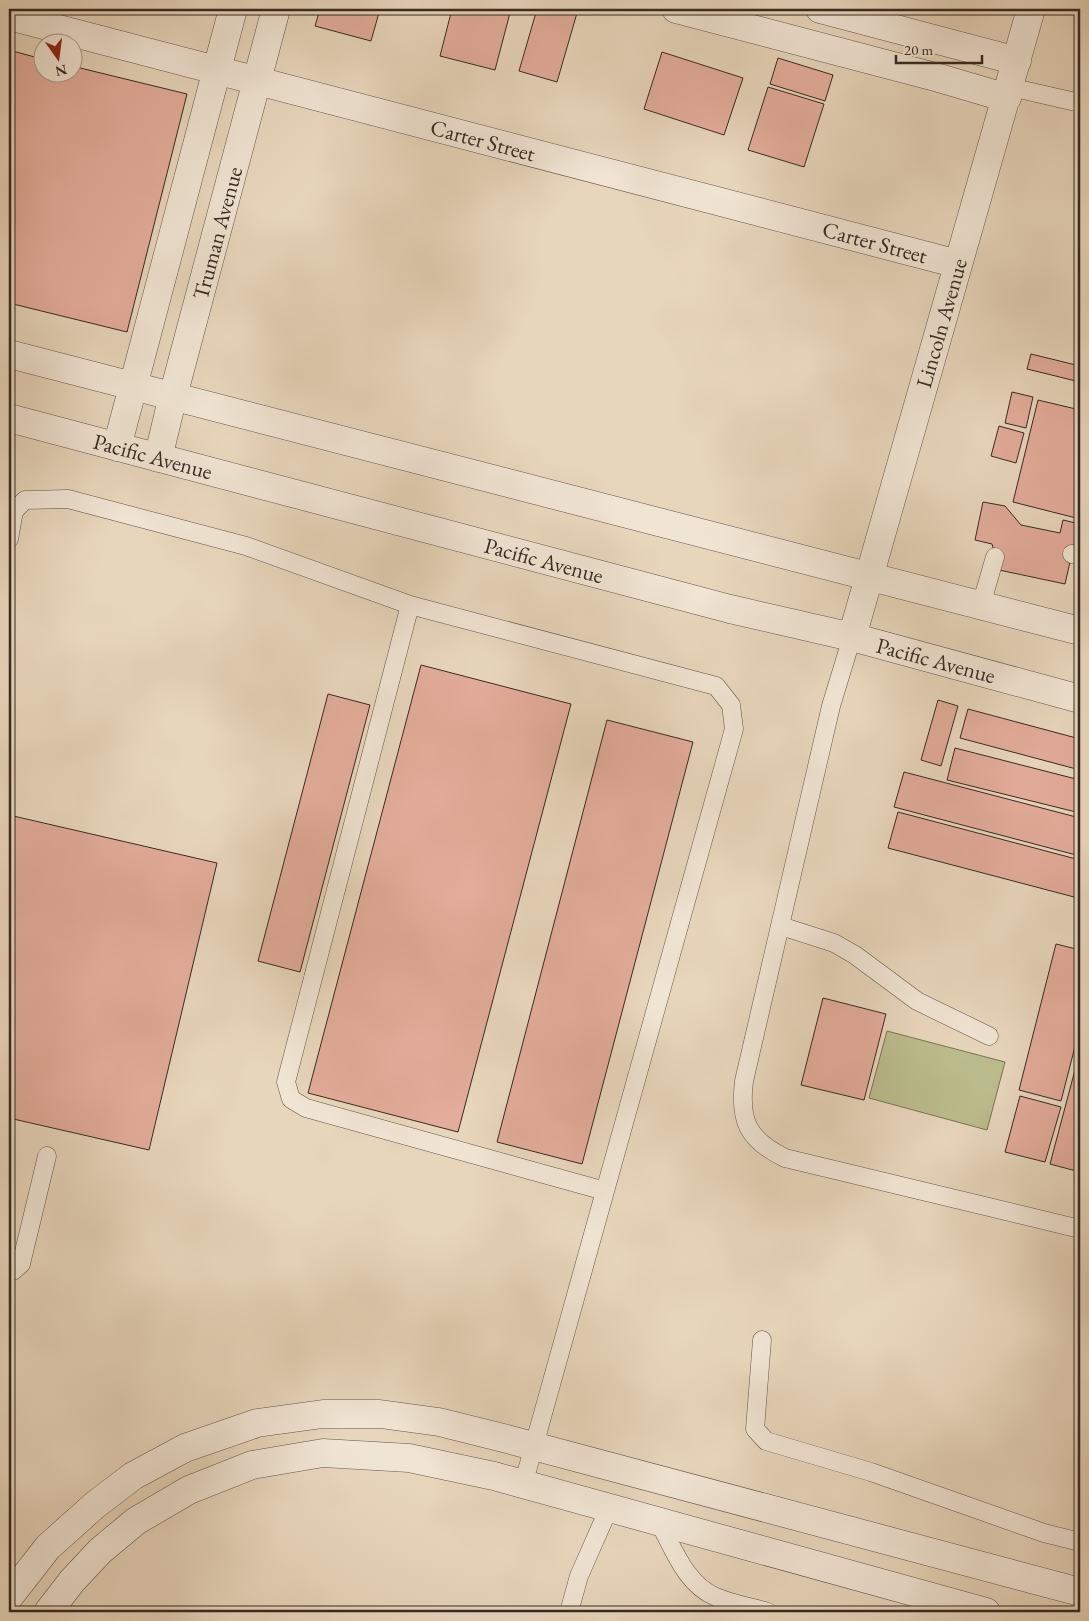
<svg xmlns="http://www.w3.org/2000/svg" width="1089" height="1621" font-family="'EB Garamond',serif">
<rect width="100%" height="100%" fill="#e8d6bc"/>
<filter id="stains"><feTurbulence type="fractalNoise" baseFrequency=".004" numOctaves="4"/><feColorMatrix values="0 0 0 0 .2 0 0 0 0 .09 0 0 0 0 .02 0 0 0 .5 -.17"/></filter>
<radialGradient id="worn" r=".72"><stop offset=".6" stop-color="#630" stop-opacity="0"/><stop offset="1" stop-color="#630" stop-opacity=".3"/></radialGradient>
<path fill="#bbbc8d" stroke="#797358" d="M887,1031L1005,1062L987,1130L869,1098Z"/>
<path fill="#e3ac9b" stroke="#372a23" d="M320,9H380L371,41L315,26Z
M452,9H511L495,70L440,56Z
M537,9H560L577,13L557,82L519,71Z
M9,50L42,59V72H72V66L187,94L127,332L9,303Z
M662,52L743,78L724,135L644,109Z
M778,58L833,75L825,101L770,84Z
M768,87L824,104L804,167L748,150Z
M1031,354L1080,366V382L1027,369Z
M1012,392L1033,397L1026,428L1005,423Z
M1038,400L1080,410V519L1013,502Z
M999,426L1024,433L1016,463L991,456Z
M983,502L1005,506L1021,525L1060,533L1063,520L1080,524V545L1074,544L1065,584L999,570L992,544L975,540Z
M421,665L571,704L458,1132L308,1093Z
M328,694L370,705L300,972L258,961Z
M938,700L958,706L941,766L921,760Z
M968,709L1080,739V770L960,738Z
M607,720L693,742L582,1164L497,1142Z
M955,748L1080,780V813L947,780Z
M904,772L1080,818V856L894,807Z
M898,812L1080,860V873L1074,897L888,848Z
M9,815L217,863L149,1150L9,1118Z
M1056,944L1080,950V1027L1061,1101L1019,1090Z
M823,998L886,1014L864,1100L801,1085Z
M1080,1051V1172L1050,1164Z
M1020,1096L1061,1107L1045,1162L1005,1152Z"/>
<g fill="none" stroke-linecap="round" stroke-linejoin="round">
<g stroke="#635549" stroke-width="19">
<path id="lane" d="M1010,87L1080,103
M9,539L14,511L25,500L68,499L246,546L410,605L716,686L731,705L734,729L523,1485
M1072,554L1080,556
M410,605L286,1082L291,1099L306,1108L605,1191
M981,605L995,557
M852,637L831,706L744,1081C739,1121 748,1140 785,1158L1080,1229
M781,926L834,943L855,955L917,1001L989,1036
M9,1270L13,1271L21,1264L47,1156
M762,1340L755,1429L766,1441L871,1472L1044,1533L1080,1542
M659,1522C673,1548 686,1585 716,1597C732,1604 751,1607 768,1612
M569,1612L579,1576L609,1508"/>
</g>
<g stroke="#635549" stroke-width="29">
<path id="street" d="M676,9L939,78L1007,98
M820,9L1017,61
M9,16L958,264
M9,354L1080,631
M9,418L730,609L852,637L1080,699
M117,447L233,9
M158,458L173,396L276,9
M852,637L1031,9
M9,1597L48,1547L95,1505L133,1476L185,1448L257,1423L323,1414H380L439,1422L507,1439L1080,1592
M48,1612L72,1581L100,1551L136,1521L189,1490L252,1465L323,1453L409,1458L494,1476L986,1612"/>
</g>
<use href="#lane" stroke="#f0e4d3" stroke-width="18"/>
<use href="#street" stroke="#f0e4d3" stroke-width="28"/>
</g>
<g text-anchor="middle" stroke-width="5" stroke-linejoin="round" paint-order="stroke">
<g font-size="22" fill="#372a23" stroke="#f0e4d3">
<text transform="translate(483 140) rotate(15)" y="8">Carter Street</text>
<text transform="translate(217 233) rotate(-75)" y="8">Truman Avenue</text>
<text transform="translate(875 242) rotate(15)" y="8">Carter Street</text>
<text transform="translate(941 323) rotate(-74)" y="8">Lincoln Avenue</text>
<text transform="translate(153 456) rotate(15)" y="8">Pacific Avenue</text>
<text transform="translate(544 560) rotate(15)" y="8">Pacific Avenue</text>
<text transform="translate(936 660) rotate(15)" y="8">Pacific Avenue</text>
</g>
</g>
<rect width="1089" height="1621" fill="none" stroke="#e8d6bc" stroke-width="30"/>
<rect x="10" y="10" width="1069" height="1601" fill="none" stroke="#372a23" stroke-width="2.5"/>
<rect x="15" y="15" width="1059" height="1591" fill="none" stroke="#372a23"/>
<g transform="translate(58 58) rotate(166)"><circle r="24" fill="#f0e4d3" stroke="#a69a8d"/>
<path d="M0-4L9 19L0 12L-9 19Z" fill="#8f2418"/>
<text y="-8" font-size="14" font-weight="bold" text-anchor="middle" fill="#372a23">N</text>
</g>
<path d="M896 55v8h86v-8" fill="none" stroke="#372a23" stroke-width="2.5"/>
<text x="904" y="55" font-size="15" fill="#372a23" stroke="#f0e4d3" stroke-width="4" paint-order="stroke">20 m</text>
<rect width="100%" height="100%" filter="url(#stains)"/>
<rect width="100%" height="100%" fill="url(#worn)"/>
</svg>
